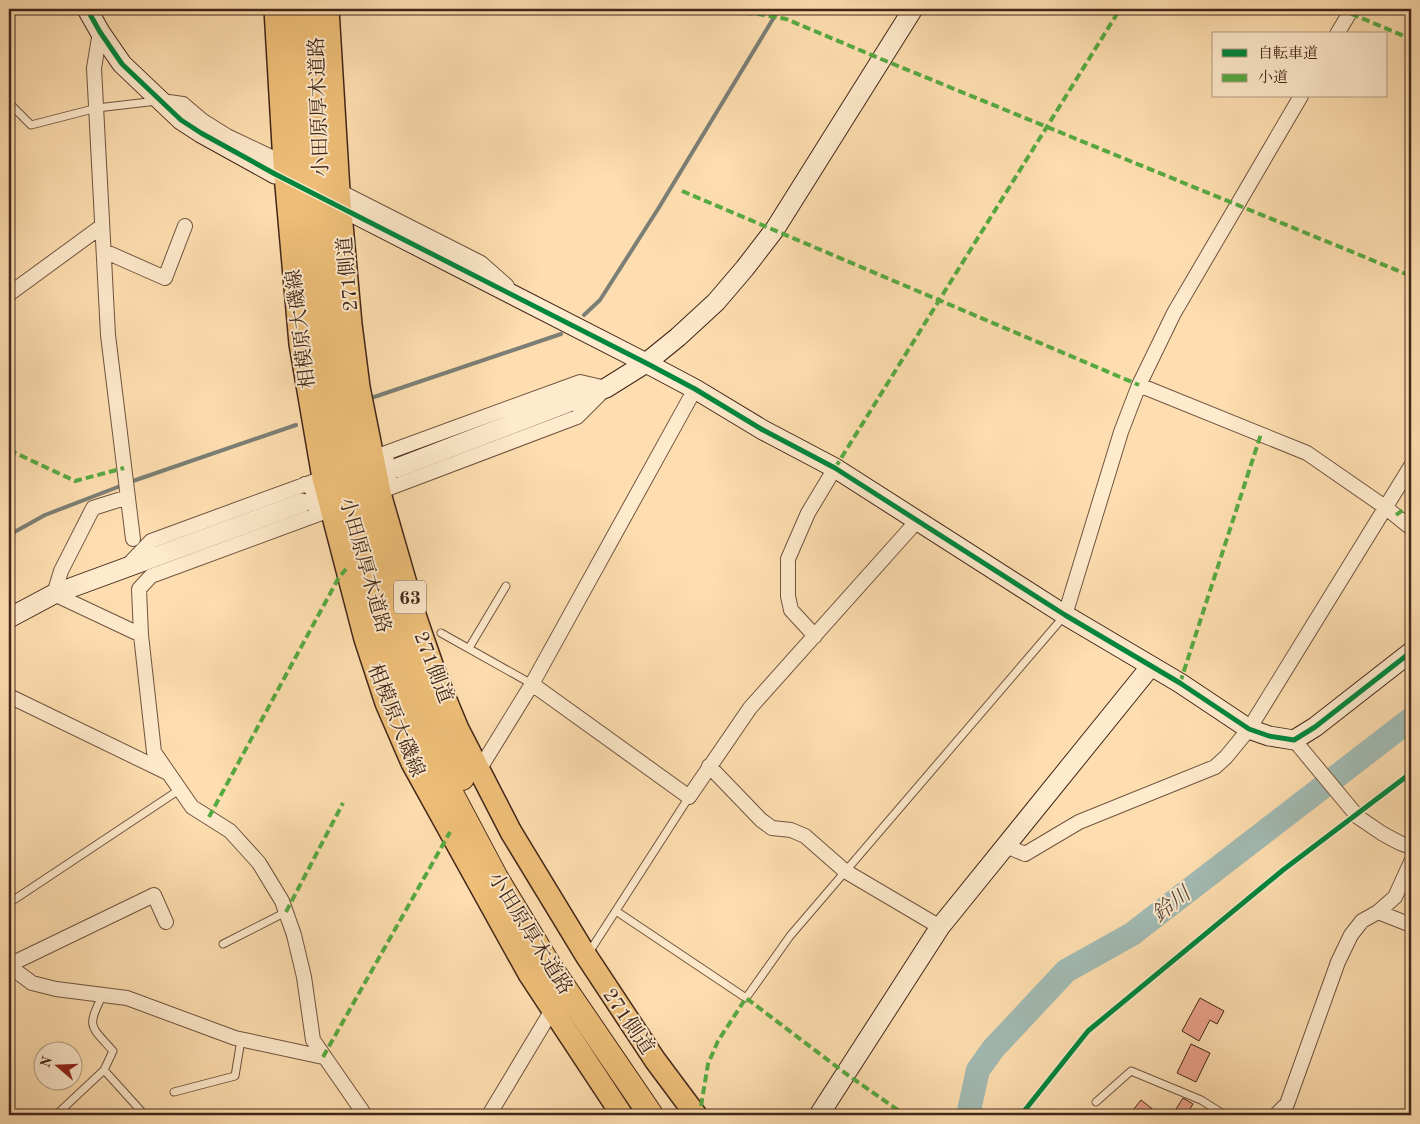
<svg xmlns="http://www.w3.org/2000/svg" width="1420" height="1124" font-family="'Old Standard TT','Noto Serif JP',serif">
<rect width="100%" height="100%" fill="#fedeb0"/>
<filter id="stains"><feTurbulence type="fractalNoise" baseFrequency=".004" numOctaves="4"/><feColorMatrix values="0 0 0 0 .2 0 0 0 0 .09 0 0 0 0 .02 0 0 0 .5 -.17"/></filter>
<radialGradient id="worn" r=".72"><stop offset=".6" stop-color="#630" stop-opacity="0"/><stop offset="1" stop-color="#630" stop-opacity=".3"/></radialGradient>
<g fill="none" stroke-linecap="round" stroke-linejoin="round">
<path stroke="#7b7f76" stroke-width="4" d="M584,315L600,300L658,209L779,9
M374,397L561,334
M130,482L296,425
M9,535L45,515L123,485"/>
<path stroke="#a2bbb4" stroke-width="24" d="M968,1115L978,1070L993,1049L1066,971L1132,934L1411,719"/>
</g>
<path fill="#eba38b" stroke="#412619" d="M1200,998L1224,1011L1217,1024L1210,1020L1199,1041L1182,1031Z
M1191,1044L1210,1053L1196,1082L1177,1073Z
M1183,1098L1193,1104L1186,1115L1176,1109Z
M1141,1100L1160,1115H1129Z"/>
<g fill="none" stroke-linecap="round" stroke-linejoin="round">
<g stroke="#70543f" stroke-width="9">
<path id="lane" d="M9,103L31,125L97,108L157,101
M441,633L532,684
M469,648L506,586
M9,903L179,790
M616,911L746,998L790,936L1065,615
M223,944L286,912
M588,954L689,797
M104,1070L142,1112
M174,1092L235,1076L241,1040
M1096,1102L1131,1071L1201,1100L1225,1115
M56,1115L104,1070L113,1051C89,1024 87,1028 103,994"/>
</g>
<g stroke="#70543f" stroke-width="16">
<path id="street" d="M100,32L94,68L108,335L133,539
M1337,34L1352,9
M161,101L183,104L203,121L227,136L284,163
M339,191L481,263L507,286
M104,251L165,278L185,226
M9,294L102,226
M1139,385L1307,453L1385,507L1411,528
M389,452L385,461L389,481L395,486
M372,458L580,382L606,388
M305,484L312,489L316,509L315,515
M379,492L577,417L602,392
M128,497L93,508L61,571L54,594L141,635
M330,510L151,576L139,589L141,635L154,752L192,807L230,831L259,863L282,901L294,935L304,977L313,1040L365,1115
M128,565L151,541L323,478
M1065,615L1121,432L1139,385L1174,313L1301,96
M815,636L791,610L788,596V559L808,513L835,468
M532,684L689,797L750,708L917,521
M9,696L168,773
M1294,740L1358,817L1383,834L1400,843L1411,847
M709,766L761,820L772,828L791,830L805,836L845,871L940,927
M479,770L532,684L695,389
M1006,846L1025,854L1079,822L1215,767L1226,757L1249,729L1411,466
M1378,912L1411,925
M9,965L154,895L166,922
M9,966L32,983L56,989L127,998L235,1038L323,1057
M489,1115L552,1010
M1276,1115L1287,1104L1338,962L1351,935L1362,921L1378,912L1395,897L1411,862"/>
</g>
<g stroke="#412619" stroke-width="21">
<path id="secondary" d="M87,9L100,32L122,64L181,120L201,133L275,174
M353,213L646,363L695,389L763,430L835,468L1065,615L1180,683L1249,729L1269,736L1294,740L1315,727L1411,652
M397,468L606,388L646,363L678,337L716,302L745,268L775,229L913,9
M9,618L54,594L302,503
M819,1115L940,927L1151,666"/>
</g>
<g stroke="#412619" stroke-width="24">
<path id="primary" d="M275,9L284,163L300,344L323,478L365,639L386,703L412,763L529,974L622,1115
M328,9L339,191L351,324L359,387L381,497L416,618L436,676L458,729L511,832L587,957L655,1060L696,1115"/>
</g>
<g stroke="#412619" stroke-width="26">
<path id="highway" d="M296,9L304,213L316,333L329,422L348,510L384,633L421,729L453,797L496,878L550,967L651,1115
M315,9C317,144 320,283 346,416C366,519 395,620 434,717C442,738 453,758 462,778"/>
</g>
<use href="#lane" stroke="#feeacc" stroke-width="7"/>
<use href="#street" stroke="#feeacc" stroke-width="14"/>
<use href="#secondary" stroke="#feeacc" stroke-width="19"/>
<use href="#primary" stroke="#efbf78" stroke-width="21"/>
<use href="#highway" stroke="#efbf78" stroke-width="24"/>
<path stroke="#56aa42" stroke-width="4" stroke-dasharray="8 4" stroke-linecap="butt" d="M697,9L758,14L786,19L881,59L1411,276
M1340,9L1411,39
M682,191L1139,385
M9,450L75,481L124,468
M835,468L1120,9
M1396,515L1411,504
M1180,683L1261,434
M209,817L338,579L346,569
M286,912L343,803
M323,1057L450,832
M701,1106L708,1064L718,1041L746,998L845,1073L905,1115"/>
<g stroke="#feeacc" stroke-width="8">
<path id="cycleway" d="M87,9L100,32L122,64L181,120L201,133L275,174L646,363L695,389L763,430L835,468L1065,615L1180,683L1249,729L1269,736L1294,740L1315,727L1411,652
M1021,1115L1088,1031L1283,870L1411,773"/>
</g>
<use href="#cycleway" stroke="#00873e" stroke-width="5"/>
</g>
<g text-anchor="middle" stroke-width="4" stroke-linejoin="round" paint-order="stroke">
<rect fill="#feeacc" stroke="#7a614f" stroke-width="1" x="394" y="580.5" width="32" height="33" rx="4"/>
<g font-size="19" font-weight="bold" fill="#412619">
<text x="410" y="604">63</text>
</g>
<g font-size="20" fill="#412619" stroke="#feeacc">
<text transform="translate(318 107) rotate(-92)" y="7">小田原厚木道路</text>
<text transform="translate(347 274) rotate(-95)" y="7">271側道</text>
<text transform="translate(300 329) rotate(-97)" y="7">相模原大磯線</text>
<text transform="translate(366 565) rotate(74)" y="7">小田原厚木道路</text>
<text transform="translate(434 667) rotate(69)" y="7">271側道</text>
<text transform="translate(397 720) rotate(68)" y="7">相模原大磯線</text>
<text transform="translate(531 933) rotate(58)" y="7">小田原厚木道路</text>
<text transform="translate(629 1021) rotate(56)" y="7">271側道</text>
</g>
<g font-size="21" font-style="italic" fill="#594b40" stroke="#feeacc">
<text transform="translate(1171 904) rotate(-38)" y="7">鈴川</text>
</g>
</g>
<rect width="1420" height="1124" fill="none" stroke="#fedeb0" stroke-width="30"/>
<rect x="10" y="10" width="1400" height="1104" fill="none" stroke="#412619" stroke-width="2.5"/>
<rect x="15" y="15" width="1390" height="1094" fill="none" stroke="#412619"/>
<rect x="1212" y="32" width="175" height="65" fill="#feeacc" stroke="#b29c84"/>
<rect x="1222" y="49" width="25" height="8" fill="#00873e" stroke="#b29c84"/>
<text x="1258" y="58" font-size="15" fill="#412619">自転車道</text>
<rect x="1222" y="74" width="25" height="8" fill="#56aa42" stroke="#b29c84"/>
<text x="1258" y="82" font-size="15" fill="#412619">小道</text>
<g transform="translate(58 1066) rotate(289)"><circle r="24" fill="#feeacc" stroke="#b29c84"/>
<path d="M0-4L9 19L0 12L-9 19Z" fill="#8f2418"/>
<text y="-8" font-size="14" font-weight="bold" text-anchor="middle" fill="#412619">N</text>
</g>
<rect width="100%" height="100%" filter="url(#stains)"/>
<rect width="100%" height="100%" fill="url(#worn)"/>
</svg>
